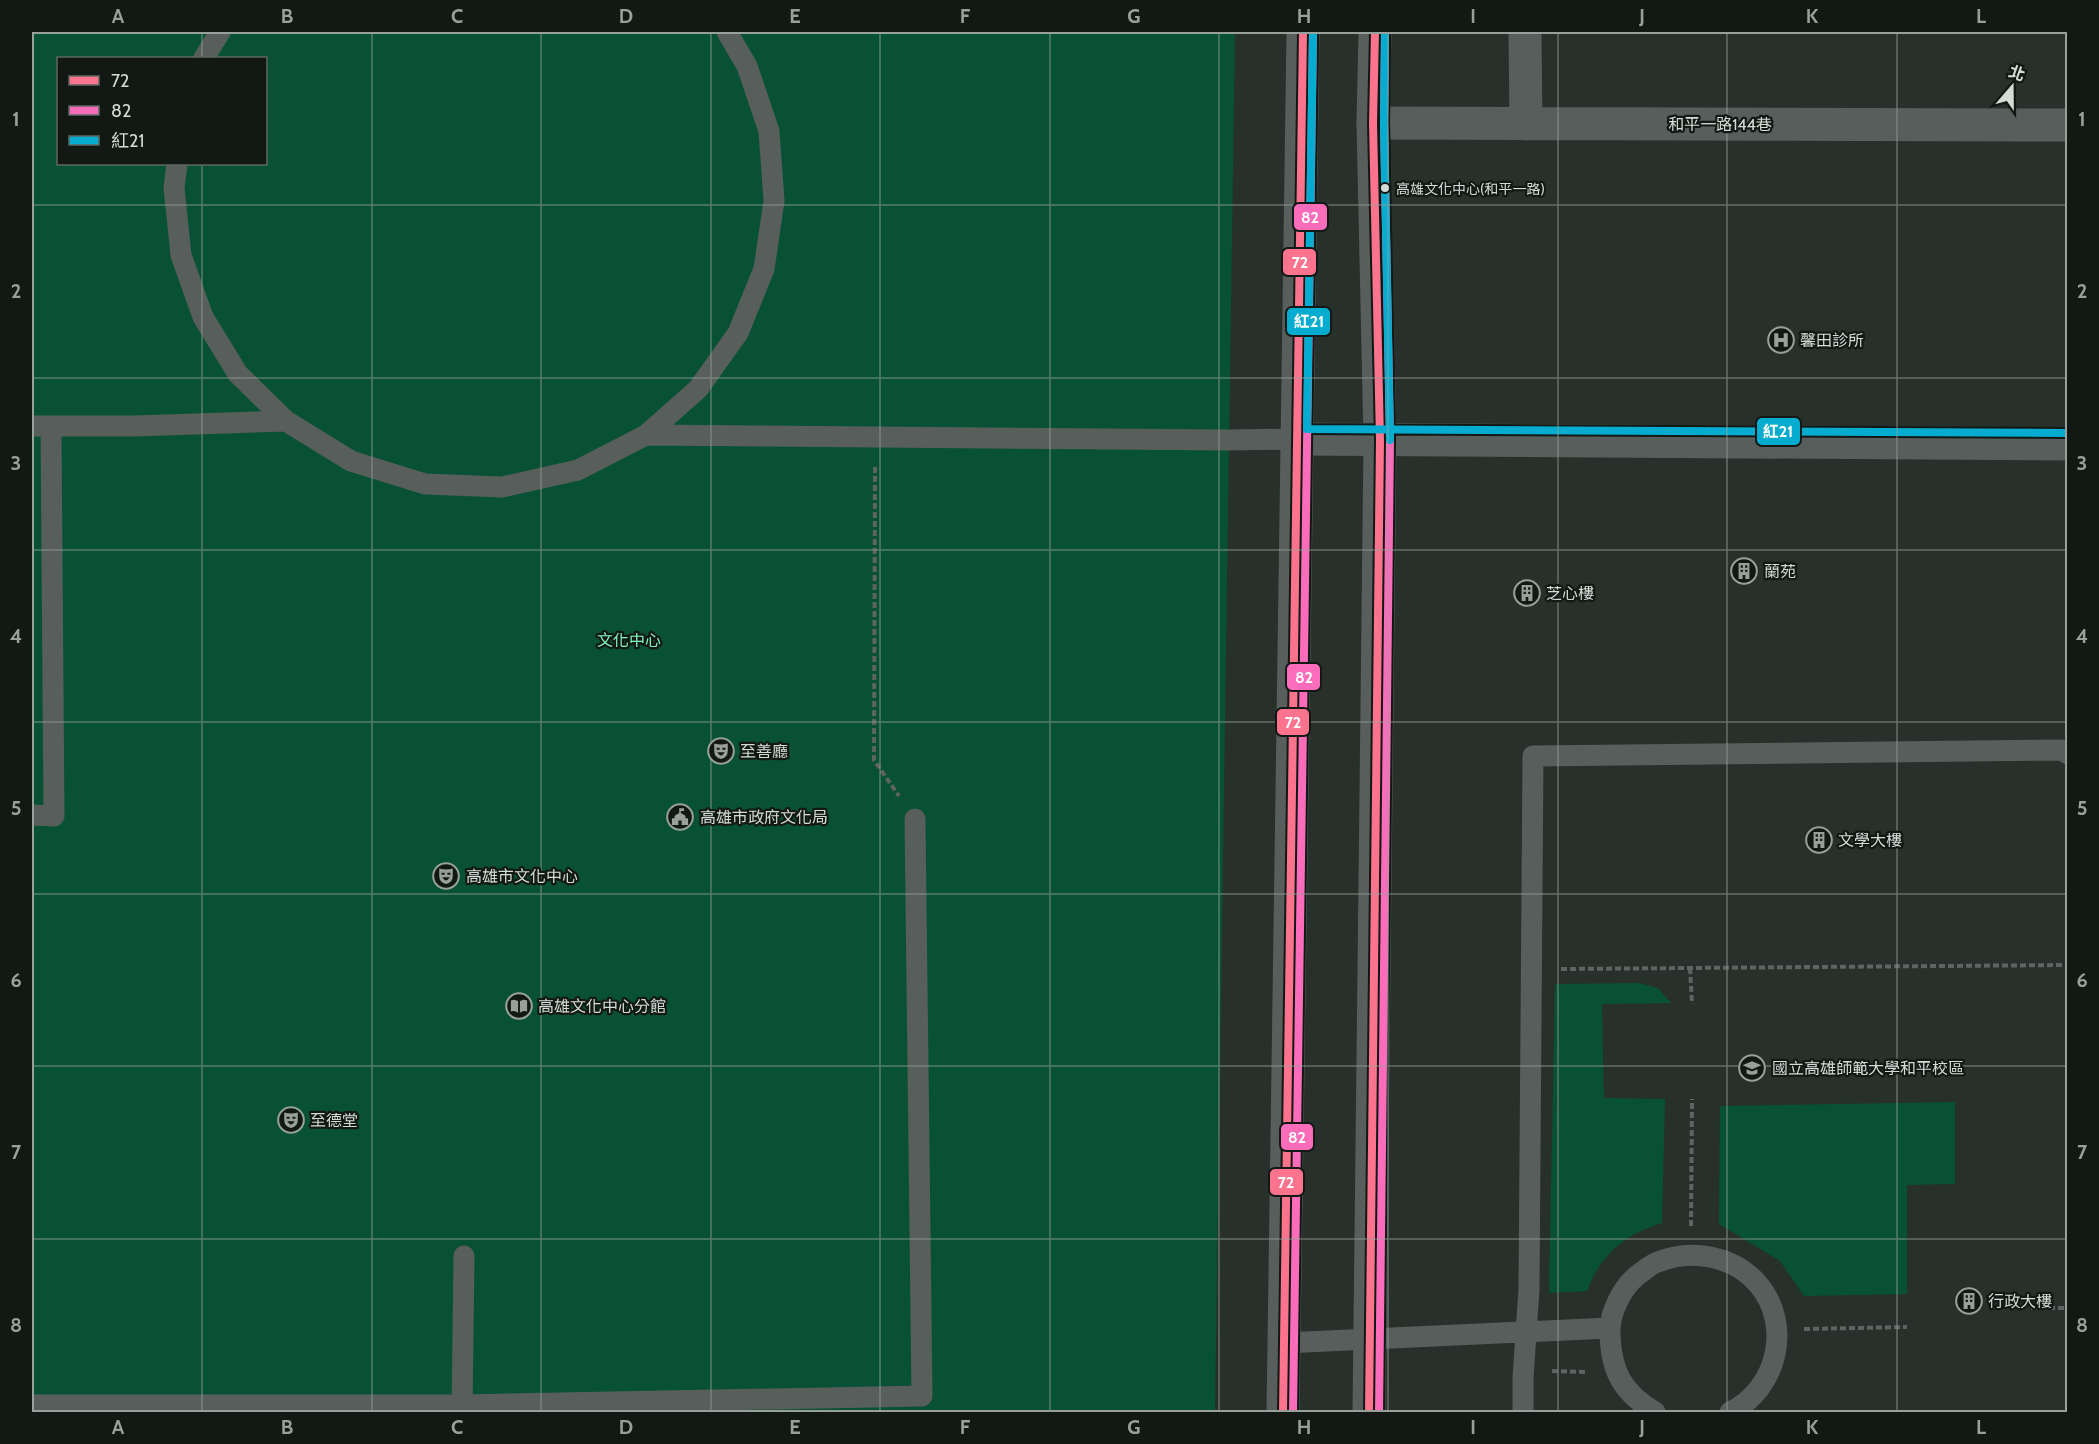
<svg xmlns="http://www.w3.org/2000/svg" width="2099" height="1444" font-family="Cabin,'Noto Sans TC',sans-serif">
<rect width="100%" height="100%" fill="#28302b"/>
<path fill="#085135" fill-rule="evenodd" d="M32,32H1235L1215,1412H32ZM58,58H266V164H58Z
M1639,983L1658,988L1671,1003L1602,1004L1604,1098L1665,1099L1662,1223C1625,1234 1601,1254 1587,1291L1549,1293L1555,984Z
M1955,1102V1184L1907,1185V1294L1804,1296L1780,1261L1719,1224L1720,1106Z"/>
<g fill="none" stroke-linecap="round" stroke-linejoin="round">
<path stroke="#5e6461" stroke-width="4" stroke-dasharray="6 3" stroke-linecap="butt" d="M875,467L874,760L899,796
M1690,968L1692,1004
M1561,969L2068,965
M1691,1226L1692,1099
M2031,1308H2068
M1804,1329L1907,1327
M1552,1371L1586,1372"/>
<path stroke="#585e5b" stroke-width="21" d="M204,58L220,32
M177,164L174,188L181,255L203,317L238,374L286,421L351,461L425,484L502,487L578,470L646,435L698,389L738,333L764,269L774,201L769,131L747,66L727,32
M32,426H135L286,421
M646,435L1229,440L1296,439
M32,815L54,816L51,426
M1284,1343L1609,1328
M32,1405H462L922,1396L915,819
M462,1412L464,1256
M1523,1412V1378L1529,1289L1533,756L2061,750L2068,754
M1655,1412C1623,1393 1611,1372 1610,1334C1609,1313 1622,1287 1639,1274C1645,1270 1651,1264 1658,1262C1691,1248 1734,1256 1758,1284C1793,1325 1777,1390 1730,1412"/>
<path stroke="#585e5b" stroke-width="33" d="M1525,32L1526,124
M1373,123L2068,125
M1296,439L2068,444"/>
<path stroke="#585e5b" stroke-width="33" d="M1283,1412L1303,32
M1369,1412L1380,440L1373,123L1375,32"/>
<g stroke="#121915" stroke-width="12">
<path id="bus-1" d="M1283,1412L1303,32
M1369,1412L1380,440L1373,123L1375,32"/>
</g>
<g stroke="#121915" stroke-width="12">
<path id="bus-2" d="M1293,1412L1313,32
M1379,1412L1390,440L1384,123L1385,32"/>
</g>
<g stroke="#121915" stroke-width="12">
<path id="bus-3" d="M1313,32L1307,429L2068,433
M1385,32L1384,123L1390,440"/>
</g>
<use href="#bus-1" stroke="#fc738d" stroke-width="8"/>
<use href="#bus-2" stroke="#fb6dba" stroke-width="8"/>
<use href="#bus-3" stroke="#06acd0" stroke-width="8"/>
</g>
<path fill="none" stroke="#97a09b" stroke-width="1.5" stroke-opacity="0.55" d="M202,32V58M372,32V1412M541,32V1412M711,32V1412M880,32V1412M1050,32V1412M1219,32V1412M1388,32V1412M1558,32V1412M1727,32V1412M1897,32V1412M202,164V1412M32,205H2068M32,378H2068M32,550H2068M32,722H2068M32,894H2068M32,1066H2068M32,1239H2068"/>
<defs>
<g id="hospital-ring" transform="scale(1.35)"><circle r="9.5" fill="#121915" stroke="#97a09b" stroke-width="1.5"/><path d="M-5-5h3v3.5h4V-5h3V5h-3V1.5h-4V5h-3Z" fill="#97a09b"/></g>
<g id="building-ring" transform="scale(1.35)"><circle r="9.5" fill="#121915" stroke="#97a09b" stroke-width="1.5"/><path d="M-4-6H4V6H1V3H-1V6H-4ZM-2.5-4.3h1.7v1.8h-1.7ZM.8-4.3h1.7v1.8H.8ZM-2.5-1h1.7V.8h-1.7ZM.8-1h1.7V.8H.8Z" fill="#97a09b"/></g>
<g id="theatre-ring" transform="scale(1.35)"><circle r="9.5" fill="#121915" stroke="#97a09b" stroke-width="1.5"/><path d="M-5-5.5Q0-4 5-5.5V0Q5 5 0 6Q-5 5-5 0ZM-3.3-2.5H-1v1.5H-3.3ZM1-2.5H3.3v1.5H1ZM-2.8 1Q0 5.5 2.8 1Z" fill="#97a09b"/></g>
<g id="civic-ring" transform="scale(1.35)"><circle r="9.5" fill="#121915" stroke="#97a09b" stroke-width="1.5"/><path d="M-.6-6.5H3V-4.5H.6V-3L4-1V1h2V6H-6V1h2V-1L-.6-3ZM-1.2 2.5V6h2.4V2.5Z" fill="#97a09b"/></g>
<g id="library-ring" transform="scale(1.35)"><circle r="9.5" fill="#121915" stroke="#97a09b" stroke-width="1.5"/><path d="M-6-4Q-3-5.5-.7-3.5V5Q-3 3-6 4ZM6-4Q3-5.5 .7-3.5V5Q3 3 6 4Z" fill="#97a09b"/></g>
<g id="university-ring" transform="scale(1.35)"><circle r="9.5" fill="#121915" stroke="#97a09b" stroke-width="1.5"/><path d="M0-5L7-2L0 1L-7-2ZM-4 1L0 2.5L4 1V4Q0 6-4 4Z" fill="#97a09b"/></g>
</defs>
<g fill-rule="evenodd">
<use href="#hospital-ring" x="1781" y="340"/>
<use href="#building-ring" x="1744" y="571"/>
<use href="#building-ring" x="1527" y="593"/>
<use href="#theatre-ring" x="721" y="751"/>
<use href="#civic-ring" x="680" y="817"/>
<use href="#building-ring" x="1819" y="840"/>
<use href="#theatre-ring" x="446" y="876"/>
<use href="#library-ring" x="519" y="1006"/>
<use href="#university-ring" x="1752" y="1068"/>
<use href="#theatre-ring" x="291" y="1120"/>
<use href="#building-ring" x="1969" y="1301"/>
</g>
<circle fill="#d3dcd7" stroke="#121915" stroke-width="2" cx="1385" cy="188" r="5"/>
<g text-anchor="middle" stroke-width="4.5" stroke-linejoin="round" paint-order="stroke">
<g font-size="14" fill="#d3dcd7" stroke="#121915" text-anchor="start">
<text x="1396" y="194">高雄文化中心(和平一路)</text>
</g>
<g font-size="16" fill="#d3dcd7" stroke="#121915">
<text x="1720" y="130">和平一路144巷</text>
</g>
<g font-size="16" fill="#d3dcd7" stroke="#121915" text-anchor="start">
<text x="1800" y="346">馨田診所</text>
<text x="1764" y="577">蘭苑</text>
<text x="1546" y="599">芝心樓</text>
<text x="740" y="757">至善廳</text>
<text x="700" y="823">高雄市政府文化局</text>
<text x="1838" y="846">文學大樓</text>
<text x="466" y="882">高雄市文化中心</text>
<text x="538" y="1012">高雄文化中心分館</text>
<text x="1772" y="1074">國立高雄師範大學和平校區</text>
<text x="310" y="1126">至德堂</text>
<text x="1988" y="1307">行政大樓</text>
</g>
<g font-size="16" fill="#83f2ba" stroke="#121915">
<text x="629" y="646">文化中心</text>
</g>
</g>
<g stroke="#121915" stroke-width="2">
<rect x="1293" y="203" width="35" height="28" rx="6" fill="#fb6dba"/>
<rect x="1282" y="248" width="35" height="28" rx="6" fill="#fc738d"/>
<rect x="1286" y="307" width="45" height="29" rx="6" fill="#06acd0"/>
<rect x="1756" y="417" width="45" height="29" rx="6" fill="#06acd0"/>
<rect x="1286" y="663" width="35" height="28" rx="6" fill="#fb6dba"/>
<rect x="1276" y="708" width="34" height="28" rx="6" fill="#fc738d"/>
<rect x="1280" y="1123" width="34" height="28" rx="6" fill="#fb6dba"/>
<rect x="1269" y="1168" width="35" height="28" rx="6" fill="#fc738d"/>
</g>
<g font-size="16" text-anchor="middle" font-weight="bold" fill="#fff">
<text x="1310" y="223">82</text>
<text x="1300" y="268">72</text>
<text x="1309" y="327">紅21</text>
<text x="1778" y="437">紅21</text>
<text x="1304" y="683">82</text>
<text x="1293" y="728">72</text>
<text x="1297" y="1143">82</text>
<text x="1286" y="1188">72</text>
</g>
<rect width="2099" height="1444" fill="none" stroke="#121915" stroke-width="66"/>
<rect x="57" y="57" width="210" height="108" fill="#121915" stroke="#5f6763" stroke-width="1.5"/>
<rect x="69" y="76" width="30" height="9" fill="#fc738d" stroke="#5f6763" stroke-width="1.5"/>
<text x="111" y="87" font-size="18" fill="#d3dcd7">72</text>
<rect x="69" y="106" width="30" height="9" fill="#fb6dba" stroke="#5f6763" stroke-width="1.5"/>
<text x="111" y="117" font-size="18" fill="#d3dcd7">82</text>
<rect x="69" y="136" width="30" height="9" fill="#06acd0" stroke="#5f6763" stroke-width="1.5"/>
<text x="111" y="147" font-size="18" fill="#d3dcd7">紅21</text>
<g transform="translate(2012 87) rotate(20)" stroke="#121915" stroke-width="4.5" paint-order="stroke">
<path d="M0-4.5L10 22L0 15L-10 22Z" fill="#d3dcd7"/>
<text y="-9" font-size="16" font-weight="bold" text-anchor="middle" fill="#d3dcd7">北</text>
</g>
<rect x="33" y="33" width="2033" height="1378" fill="none" stroke="#97a09b" stroke-width="2"/>
<g font-size="20" text-anchor="middle" font-weight="bold" fill="#97a09b">
<text x="118" y="23">A</text>
<text x="287" y="23">B</text>
<text x="457" y="23">C</text>
<text x="626" y="23">D</text>
<text x="795" y="23">E</text>
<text x="965" y="23">F</text>
<text x="1134" y="23">G</text>
<text x="1304" y="23">H</text>
<text x="1473" y="23">I</text>
<text x="1642" y="23">J</text>
<text x="1812" y="23">K</text>
<text x="1981" y="23">L</text>
<text x="16" y="126">1</text>
<text x="2082" y="126">1</text>
<text x="16" y="298">2</text>
<text x="2082" y="298">2</text>
<text x="16" y="470">3</text>
<text x="2082" y="470">3</text>
<text x="16" y="643">4</text>
<text x="2082" y="643">4</text>
<text x="16" y="815">5</text>
<text x="2082" y="815">5</text>
<text x="16" y="987">6</text>
<text x="2082" y="987">6</text>
<text x="16" y="1159">7</text>
<text x="2082" y="1159">7</text>
<text x="16" y="1332">8</text>
<text x="2082" y="1332">8</text>
<text x="118" y="1434">A</text>
<text x="287" y="1434">B</text>
<text x="457" y="1434">C</text>
<text x="626" y="1434">D</text>
<text x="795" y="1434">E</text>
<text x="965" y="1434">F</text>
<text x="1134" y="1434">G</text>
<text x="1304" y="1434">H</text>
<text x="1473" y="1434">I</text>
<text x="1642" y="1434">J</text>
<text x="1812" y="1434">K</text>
<text x="1981" y="1434">L</text>
</g>
</svg>
